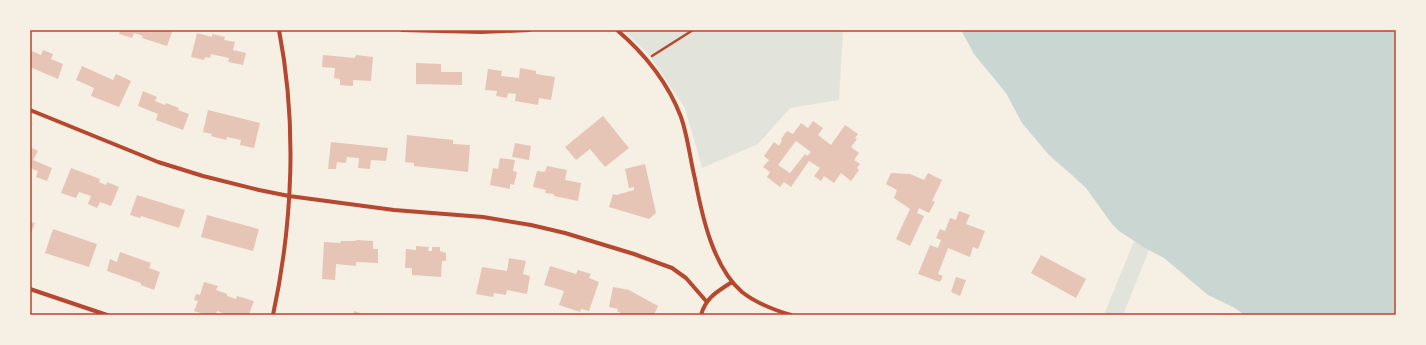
<svg xmlns="http://www.w3.org/2000/svg" width="1426" height="345" font-family="Jost,sans-serif">
<rect width="100%" height="100%" fill="#f6efe4"/>
<path fill="#e2e4dc" d="M623,30H843L839,100L790,108L758,144L702,168L685,108L648,54Z
M1134,241L1149,250L1123,315H1104Z"/>
<path fill="#c9d6d2" d="M961,30H1396V315H1245L1233,307L1208,295L1164,258L1145,248L1119,231L1112,224L1086,188L1072,175L1049,155L1022,123L1006,93L974,54Z"/>
<path fill="#e6c5b7" fill-rule="evenodd" d="M121,30H165L172,32L167,46L142,38L143,36L134,33L132,38L119,34Z
M197,33L212,37V34L225,37L224,40L235,42L233,50L246,53L243,65L228,62L229,58L211,54L210,58L205,57L204,60L191,57Z
M30,50L41,55L43,50L53,54L51,59L63,64L58,79L30,67L31,60L30,59Z
M323,55L355,58L356,55L373,57L371,81L353,80V86L340,85V79L334,78L335,68L322,67Z
M416,63L441,64V72H462V85L416,84Z
M82,66L113,80L116,74L131,81L119,107L91,96L94,88L76,80Z
M520,68L536,71V74L555,77L551,100L539,98L538,105L515,101L516,94L508,93L507,98L496,96L497,91L485,90L488,69L502,71L501,76L519,78Z
M143,91L157,97L155,101L165,105L166,103L179,108L178,110L189,114L183,130L156,120L158,114L138,106Z
M208,110L260,123L254,148L240,145L241,140L227,137L226,140L211,136L212,134L203,132Z
M603,116L629,148L605,167L590,149L576,160L565,147Z
M813,121L823,128L818,135L831,145L845,125L858,134L855,138L857,139L851,147L859,153L854,160L860,164L857,168L859,170L851,181L841,173L834,183L824,176L821,181L814,176L820,168L809,161L791,187L784,182L780,187L767,177L770,172L763,167L769,160L764,156L774,142L779,146L782,140L781,139L787,131L793,134L801,123L808,128ZM796,141L811,152L807,156L805,154L790,173L778,165Z
M407,135L453,140V144L470,145L468,172L414,166V163L405,162Z
M331,142L388,148L386,161L371,160L370,169L358,168L359,158L347,157L346,163L337,162L336,169H328Z
M515,143L531,146L529,160L512,157Z
M30,147L38,151L33,160L52,168L47,181L36,177L38,171L30,168Z
M500,158L515,160L513,171L517,172L514,185L510,184V189L490,185L493,168L498,169Z
M645,164L656,213L649,219L609,207L613,194L616,195L634,190V187L629,188L625,169Z
M547,166L567,170L565,180L581,183L578,201L554,196V194L545,193L546,190L533,187L537,171L545,172Z
M71,168L100,179L99,182L106,185L107,182L119,187L111,206L100,202L97,208L88,204L91,196L79,192L76,198L61,193Z
M891,173L910,174L924,180L928,173L942,180L932,201L935,202L929,213L919,208L917,213L924,216L910,246L896,239L910,209L894,198L897,190L886,184Z
M137,195L185,210L179,228L141,216L140,218L130,215Z
M959,211L970,215L966,224L985,231L978,249L973,247L970,257L948,248L938,274L943,276L940,282L918,274L930,245L938,248L941,240L936,238L940,229L945,231L950,218L956,220Z
M207,215L259,229L253,251L201,237Z
M30,222L35,223L30,236Z
M53,229L97,244L89,267L45,253Z
M356,240L373,241V249H378V263L356,262V266L336,264L335,280L322,279L324,242L340,243L341,241H356Z
M416,246L429,247L428,251H432V247H440V251L446,253V261H442L441,277L412,275V268H405L406,249L416,250Z
M120,252L151,263L149,268L160,272L154,290L141,285V283L107,271L110,259L117,262Z
M1041,255L1086,279L1076,298L1031,273Z
M509,258L526,261L523,274L530,276L527,294L507,290L506,295L494,293L493,297L476,294L482,267L507,271Z
M550,266L576,274L578,270L591,274L589,278L599,282L589,311L581,309L580,312L559,305L564,291L544,285Z
M956,277L966,280L960,296L951,292Z
M204,282L218,286L216,290L227,294V296L236,299L237,296L254,301L249,315H228L217,311L216,315H207L194,311L198,301L194,300L196,294L200,295Z
M613,287L629,290L658,306L654,315H624L617,311L618,309L609,307Z
M354,311L366,315H353Z"/>
<g fill="none" stroke-linecap="round" stroke-linejoin="round">
<path stroke="#b5482f" stroke-width="2.5" d="M652,56L693,30"/>
<path stroke="#b5482f" stroke-width="4" d="M402,30L481,32L529,30
M617,30C645,54 668,83 681,117C688,137 690,159 695,179C702,216 713,267 742,292C756,303 774,310 791,315
M30,110L158,162L203,176L259,190L289,196L394,210L483,217L531,225L565,233L634,254L672,268L686,278L706,301
M30,289L107,315
M273,315C293,222 297,123 279,30
M701,315C706,297 717,292 732,282"/>
</g>
<rect width="1426" height="345" fill="none" stroke="#f6efe4" stroke-width="62"/>
<rect x="31" y="31" width="1364" height="283" fill="none" stroke="#b5482f" stroke-width="1.5"/>
</svg>
